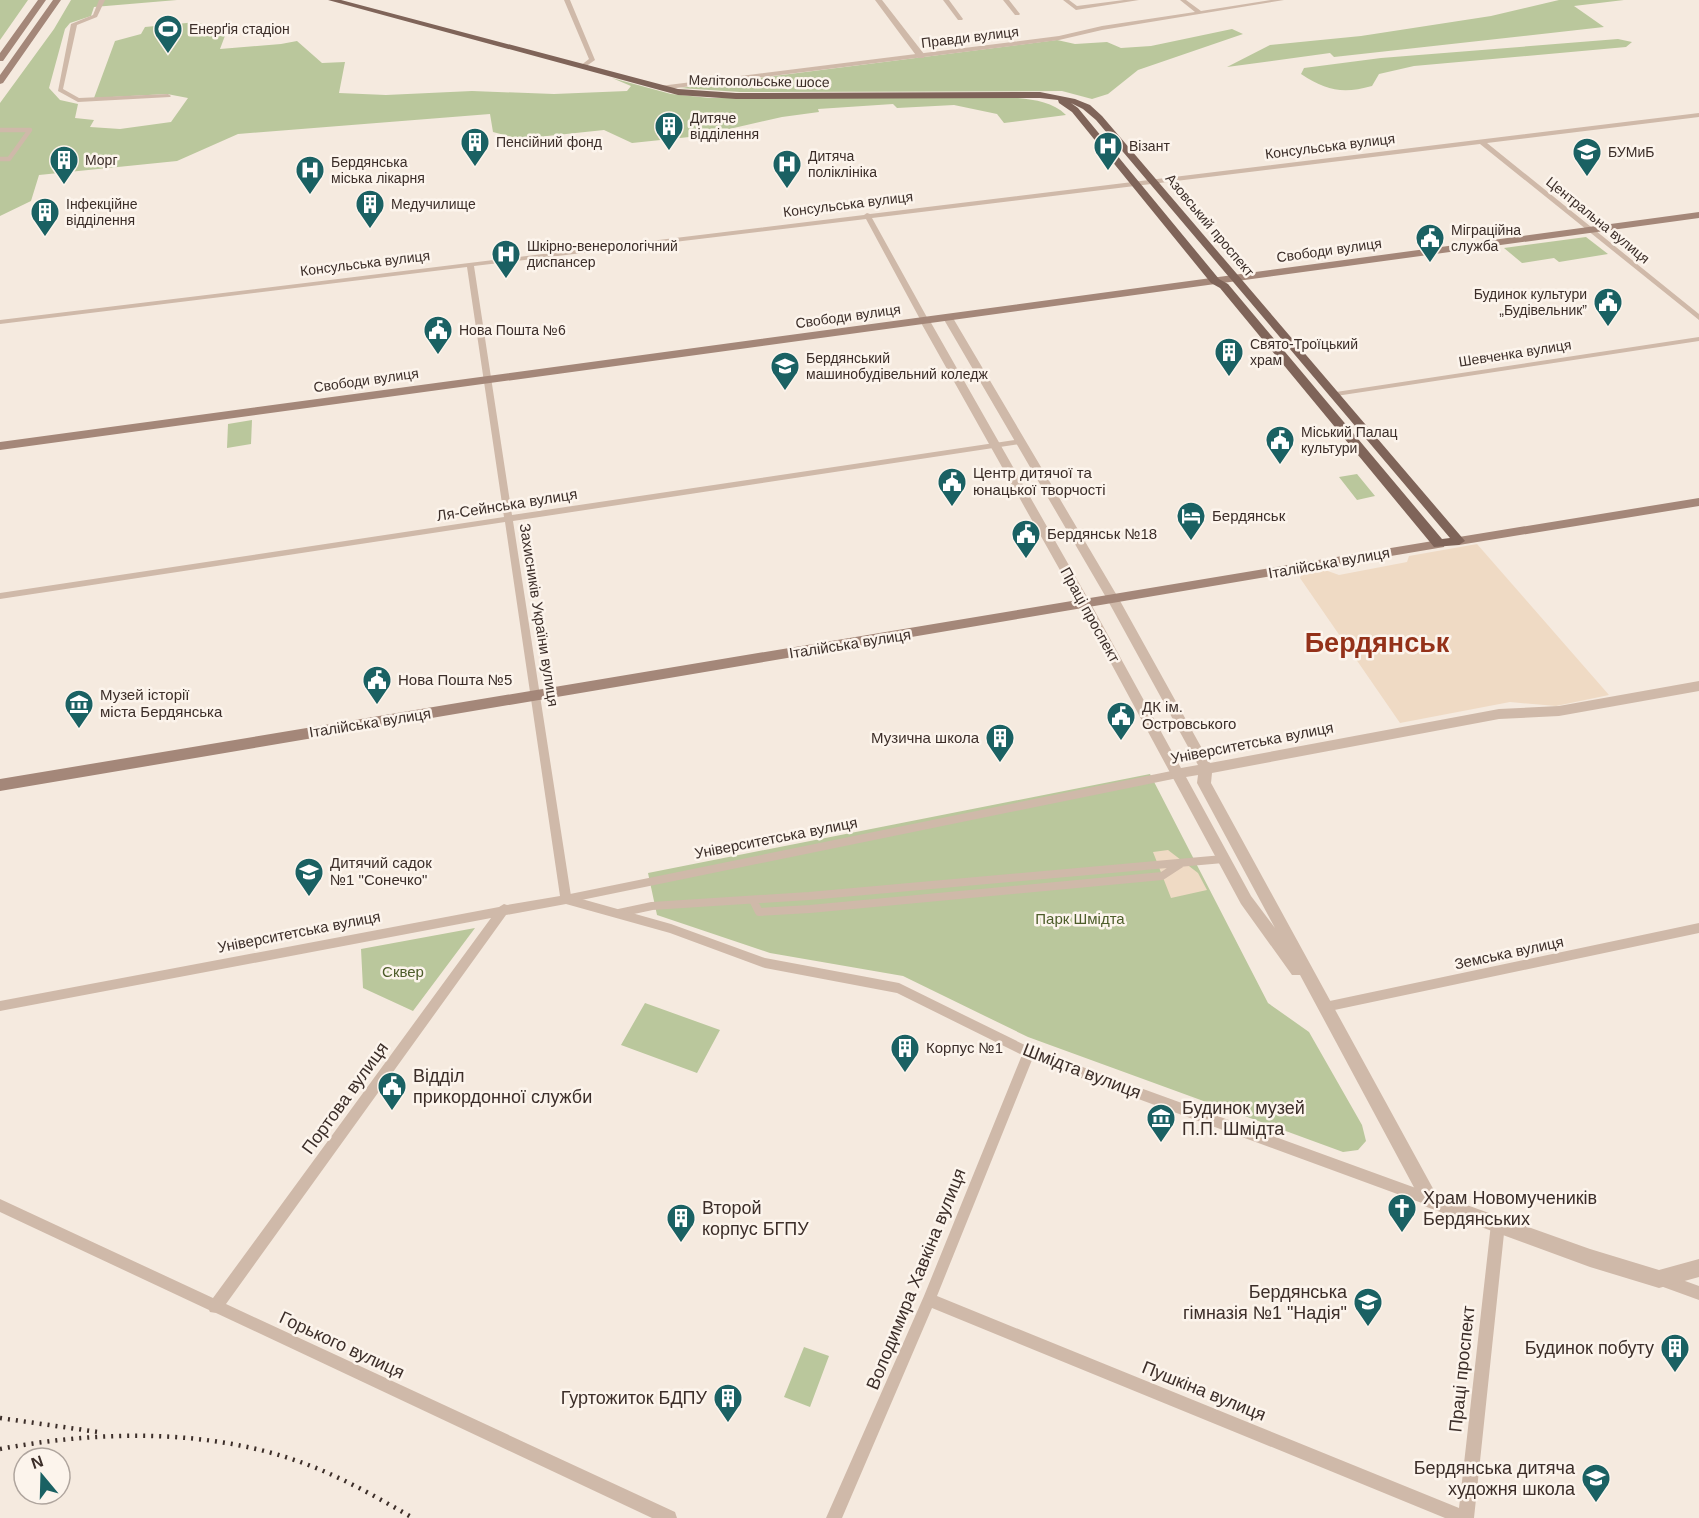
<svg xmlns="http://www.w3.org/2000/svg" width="1699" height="1518" font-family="Arial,sans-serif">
<rect width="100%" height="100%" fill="#f5eadf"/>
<path fill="#bac79c" d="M0,0H28L0,40Z
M71,0H177L94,7L91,16L70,23L65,29L49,88L60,100L78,104L75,118L94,120L90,127L120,129L171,122L188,98L167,94L94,98L115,41L141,34L145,27L197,22L226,33L220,49L281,44L297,41L322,63L345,62L339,93L386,95L472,91L554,94L627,91L631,86L612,78L671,94L710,98H1018C1036,100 1053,102 1066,115L1004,123L997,114L954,105L897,108L893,104L818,109L819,112L782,117L699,136L632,143L604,130L519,139L493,132L490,114L238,134L177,161L39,175L31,201L0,216V103L54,29Z
M1559,0H1624L1574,6L1604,27L1334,57L1330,53L1227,67L1270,45L1361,36L1491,16Z
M1232,29L1243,34L1138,70L1108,94L1092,99L1062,91L740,92L680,88L1057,40L1075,44L1107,42L1121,48L1151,46Z
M1618,39L1632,42L1626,47L1414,66L1379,74L1372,86C1343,94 1327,91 1301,74L1304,68L1381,58Z
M1586,237L1608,254L1559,262L1554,258L1522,263L1504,248Z
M252,420L251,444L227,448L228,424Z
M1357,474L1375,496L1357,500L1339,477Z
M1150,774L1268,1003L1309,1032L1362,1125L1366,1141L1358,1150L1343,1152L1028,1037L903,976L770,953L657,915L648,873Z
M475,928L413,1011L363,988L361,949Z
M645,1003L720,1030L697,1073L621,1045Z
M804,1347L829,1356L810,1407L784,1397Z"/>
<path fill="#efdac4" d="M1477,544L1609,695L1556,706L1510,702L1400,723L1300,578L1301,575L1325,570L1339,575L1407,562L1409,556Z
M1168,850L1198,873L1207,890L1171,898L1153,852Z"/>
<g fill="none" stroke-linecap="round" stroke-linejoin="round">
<path stroke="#cfb9a9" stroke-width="4.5" d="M0,130H30L9,159H0"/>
<path stroke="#cfb9a9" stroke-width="8" d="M566,899L1177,774
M753,900L759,912L810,909L1162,876L1182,863
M619,913L652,906L809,896L1223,859"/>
<path fill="#cfb9a9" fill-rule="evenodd" d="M99,0H105L97,17L77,25L63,89L79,98L168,94L171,96L170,97L78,102L58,91L71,24L93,15Z
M564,0H570L595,60L585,67L580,66L589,59Z
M943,0H949L963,19L962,20H958Z
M1003,0H1009L1020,14L1019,15H1015Z
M1063,0H1069L1077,6L1124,0H1139L1076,10Z
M1180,0H1186L1201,11L1271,0H1284L1102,30L1059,40L660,90L657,88L660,86L1059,36L1102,26L1195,12Z
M1699,113V117L1487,143L1699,314V320L1480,144L872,218L929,321L925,323L921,321L866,219L474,266L512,515L1022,439V443L1019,444L513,521L571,896L671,924L765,958L899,983L1033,1049L1435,1195L1437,1200L1435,1205L1430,1206L1032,1060L937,1296L1459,1508L1491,1224L1493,1219L1498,1217L1503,1219L1505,1224L1474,1518H1445L932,1308L842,1518H826L924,1296L1022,1055L897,993L765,968L670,933L566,904L506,915L226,1304L675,1512L677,1518H652L216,1313L210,1312L209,1310L0,1212V1199L213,1298L491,918L0,1011V1001L499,907L504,904L507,905L560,896L505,522L0,599V593L504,517L467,267L0,324V320L864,215L867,213L870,214Z
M1699,337V341L1336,396L1332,394L1336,392Z
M1699,923V933L1325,1012L1321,1011L1319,1007L1321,1003L1325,1002Z
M1660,1272L1699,1286V1300L1655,1284L1653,1279L1655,1274Z"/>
<path fill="#cfb9a9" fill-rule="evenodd" d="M875,0H882L924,54V58H918Z
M948,315L953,318L1119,599L1210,763L1499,709L1559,706L1699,681V691L1559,716L1499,719L1212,773L1211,783L1436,1194L1590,1249L1659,1270L1699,1259V1277L1659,1288L1590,1267L1424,1206L1300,975H1292L1241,904L1079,604L920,321L925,318L930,321L1091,604L1181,768L1198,765L1107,599L943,318ZM1198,775L1197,783L1275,928L1251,896L1186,777Z"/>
<path fill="#a48779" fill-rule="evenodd" d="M38,0H46L3,61H0V53Z
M53,0H61L3,83L0,84V75Z
M1699,212V218L0,450V442Z
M1699,498V506L1459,545L1453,541L1459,537Z
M1439,540L1444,541L1445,544L1444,547L0,791V779Z"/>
<path fill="#7f6459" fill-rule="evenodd" d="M328,0H341L678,89L736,93L1040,92L1075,99L1090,105L1102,116L1465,541L1459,545L1434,547L1220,288L1211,283L1072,112L1059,103L1058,100L1040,98L736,99L678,95ZM1071,103L1083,109L1096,120L1450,538L1442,539L1228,284L1219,279L1078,108Z"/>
<path stroke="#3c2e29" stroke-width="4.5" stroke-dasharray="2 6" stroke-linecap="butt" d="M0,1418L98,1432
M0,1449C101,1430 214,1428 311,1466C347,1480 380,1499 413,1518"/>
</g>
<defs>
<g id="stadium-pin" transform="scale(1.5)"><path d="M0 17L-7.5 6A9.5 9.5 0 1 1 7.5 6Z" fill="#1a6163" stroke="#fcf4ec"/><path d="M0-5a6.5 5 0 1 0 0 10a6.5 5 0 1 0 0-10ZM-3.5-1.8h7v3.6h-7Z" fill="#fff"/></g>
<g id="building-pin" transform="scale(1.5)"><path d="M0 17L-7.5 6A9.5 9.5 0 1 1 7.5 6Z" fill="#1a6163" stroke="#fcf4ec"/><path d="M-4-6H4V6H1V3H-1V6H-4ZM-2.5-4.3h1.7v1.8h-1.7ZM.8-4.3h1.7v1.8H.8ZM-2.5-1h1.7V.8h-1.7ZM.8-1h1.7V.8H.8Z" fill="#fff"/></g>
<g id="hospital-pin" transform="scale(1.5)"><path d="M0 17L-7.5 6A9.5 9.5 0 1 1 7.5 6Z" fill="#1a6163" stroke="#fcf4ec"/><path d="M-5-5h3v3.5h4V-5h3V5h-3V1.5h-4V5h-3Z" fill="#fff"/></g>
<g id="university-pin" transform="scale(1.5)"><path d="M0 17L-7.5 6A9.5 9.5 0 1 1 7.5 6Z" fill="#1a6163" stroke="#fcf4ec"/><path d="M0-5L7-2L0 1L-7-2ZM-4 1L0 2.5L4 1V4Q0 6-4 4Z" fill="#fff"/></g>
<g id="civic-pin" transform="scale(1.5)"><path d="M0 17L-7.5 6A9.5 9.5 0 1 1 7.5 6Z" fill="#1a6163" stroke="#fcf4ec"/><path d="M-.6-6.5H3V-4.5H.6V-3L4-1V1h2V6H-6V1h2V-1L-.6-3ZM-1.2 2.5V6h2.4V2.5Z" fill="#fff"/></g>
<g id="hotel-pin" transform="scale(1.5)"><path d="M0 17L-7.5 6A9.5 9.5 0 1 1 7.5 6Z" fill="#1a6163" stroke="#fcf4ec"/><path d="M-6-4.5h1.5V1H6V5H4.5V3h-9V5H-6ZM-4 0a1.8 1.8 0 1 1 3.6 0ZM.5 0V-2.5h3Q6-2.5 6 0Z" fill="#fff"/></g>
<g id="museum-pin" transform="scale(1.5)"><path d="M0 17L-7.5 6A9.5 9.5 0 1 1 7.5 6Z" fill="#1a6163" stroke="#fcf4ec"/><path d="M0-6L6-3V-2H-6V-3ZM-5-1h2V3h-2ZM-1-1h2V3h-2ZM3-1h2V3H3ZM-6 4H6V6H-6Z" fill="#fff"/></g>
<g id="school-pin" transform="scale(1.5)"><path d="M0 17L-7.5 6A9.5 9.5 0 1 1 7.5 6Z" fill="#1a6163" stroke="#fcf4ec"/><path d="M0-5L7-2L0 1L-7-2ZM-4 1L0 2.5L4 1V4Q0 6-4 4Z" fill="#fff"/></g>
<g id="church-pin" transform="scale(1.5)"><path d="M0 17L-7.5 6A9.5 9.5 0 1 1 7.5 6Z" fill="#1a6163" stroke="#fcf4ec"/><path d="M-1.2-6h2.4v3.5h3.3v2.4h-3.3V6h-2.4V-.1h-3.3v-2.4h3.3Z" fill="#fff"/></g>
</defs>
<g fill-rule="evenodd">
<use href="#stadium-pin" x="168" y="29"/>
<use href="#building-pin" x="669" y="126"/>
<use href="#building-pin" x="475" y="142"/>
<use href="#hospital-pin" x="1108" y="146"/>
<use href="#university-pin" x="1587" y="152"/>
<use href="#building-pin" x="64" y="160"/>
<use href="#hospital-pin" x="787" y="164"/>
<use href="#hospital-pin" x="310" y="170"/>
<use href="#building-pin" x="370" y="204"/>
<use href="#building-pin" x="45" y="212"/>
<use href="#civic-pin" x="1430" y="238"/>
<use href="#hospital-pin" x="506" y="254"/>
<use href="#civic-pin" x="1608" y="302"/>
<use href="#civic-pin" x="438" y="330"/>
<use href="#building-pin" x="1229" y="352"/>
<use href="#university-pin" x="785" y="366"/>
<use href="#civic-pin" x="1280" y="440"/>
<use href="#civic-pin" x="952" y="482"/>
<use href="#hotel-pin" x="1191" y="516"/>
<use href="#civic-pin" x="1026" y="534"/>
<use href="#civic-pin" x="377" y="680"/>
<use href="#museum-pin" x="79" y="704"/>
<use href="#civic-pin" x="1121" y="716"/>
<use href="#building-pin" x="1000" y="738"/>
<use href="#school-pin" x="309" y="872"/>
<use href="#building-pin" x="905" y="1048"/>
<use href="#civic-pin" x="392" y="1086"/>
<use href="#museum-pin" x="1161" y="1118"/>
<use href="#church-pin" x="1402" y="1208"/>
<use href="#building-pin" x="681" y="1218"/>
<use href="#school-pin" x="1368" y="1302"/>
<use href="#building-pin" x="1675" y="1348"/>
<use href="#building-pin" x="728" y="1398"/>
<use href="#school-pin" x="1596" y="1478"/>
</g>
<g text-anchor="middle" stroke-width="5" stroke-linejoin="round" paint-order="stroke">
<g font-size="14" fill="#3c2e29" stroke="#fcf4ec" text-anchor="start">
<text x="189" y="34">Енерґія стадіон</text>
<text x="690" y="123">Дитяче<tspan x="690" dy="16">відділення</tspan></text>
<text x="496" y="147">Пенсійний фонд</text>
<text x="1129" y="151">Візант</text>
<text x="1608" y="157">БУМиБ</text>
<text x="808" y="161">Дитяча<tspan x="808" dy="16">поліклініка</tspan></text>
<text x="85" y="165">Морг</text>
<text x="331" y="167">Бердянська<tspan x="331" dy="16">міська лікарня</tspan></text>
<text x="66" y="209">Інфекційне<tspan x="66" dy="16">відділення</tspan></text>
<text x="391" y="209">Медучилище</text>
<text x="1451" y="235">Міграційна<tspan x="1451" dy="16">служба</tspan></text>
<text x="527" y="251">Шкірно-венерологічний<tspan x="527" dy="16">диспансер</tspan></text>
<text x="1587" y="299" text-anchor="end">Будинок культури<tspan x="1587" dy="16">„Будівельник”</tspan></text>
<text x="459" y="335">Нова Пошта №6</text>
<text x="1250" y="349">Свято-Троїцький<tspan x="1250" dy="16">храм</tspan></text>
<text x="806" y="363">Бердянський<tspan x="806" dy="16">машинобудівельний коледж</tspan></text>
<text x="1301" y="437">Міський Палац<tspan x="1301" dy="16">культури</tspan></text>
</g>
<g font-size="14" fill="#3c2e29" stroke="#fcf4ec">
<text transform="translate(970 37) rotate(-7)" y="5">Правди вулиця</text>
<text transform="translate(759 81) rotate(1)" y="5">Мелітопольське шосе</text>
<text transform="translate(1330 146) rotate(-7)" y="5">Консульська вулиця</text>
<text transform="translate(848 204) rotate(-7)" y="5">Консульська вулиця</text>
<text transform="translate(1598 220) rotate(39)" y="5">Центральна вулиця</text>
<text transform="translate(1210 225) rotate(50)" y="5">Азовський проспект</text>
<text transform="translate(1329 250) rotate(-8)" y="5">Свободи вулиця</text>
<text transform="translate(365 263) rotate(-7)" y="5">Консульська вулиця</text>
<text transform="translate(848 316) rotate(-8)" y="5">Свободи вулиця</text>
<text transform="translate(1515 353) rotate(-9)" y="5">Шевченка вулиця</text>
<text transform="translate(366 380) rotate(-8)" y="5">Свободи вулиця</text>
</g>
<g font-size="15" fill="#3c2e29" stroke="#fcf4ec" text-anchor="start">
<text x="973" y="478">Центр дитячої та<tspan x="973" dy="17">юнацької творчості</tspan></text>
<text x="1212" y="521">Бердянськ</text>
<text x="1047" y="539">Бердянськ №18</text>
<text x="398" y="685">Нова Пошта №5</text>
<text x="100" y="700">Музей історії<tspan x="100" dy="17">міста Бердянська</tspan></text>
<text x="1142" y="712">ДК ім.<tspan x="1142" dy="17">Островського</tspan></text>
<text x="979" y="743" text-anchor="end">Музична школа</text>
<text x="330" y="868">Дитячий садок<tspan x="330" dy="17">№1 "Сонечко"</tspan></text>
<text x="926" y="1053">Корпус №1</text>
</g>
<g font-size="15" fill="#3c2e29" stroke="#fcf4ec">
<text transform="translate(507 505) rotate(-9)" y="5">Ля-Сейнська вулиця</text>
<text transform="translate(1329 563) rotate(-10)" y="5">Італійська вулиця</text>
<text transform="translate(539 615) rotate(81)" y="5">Захисників України вулиця</text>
<text transform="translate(1090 615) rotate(61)" y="5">Праці проспект</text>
<text transform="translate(850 644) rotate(-9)" y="5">Італійська вулиця</text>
<text transform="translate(370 723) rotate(-9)" y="5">Італійська вулиця</text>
<text transform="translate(1252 743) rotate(-11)" y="5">Університетська вулиця</text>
<text transform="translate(776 838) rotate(-11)" y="5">Університетська вулиця</text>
<text transform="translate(299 932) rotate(-11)" y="5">Університетська вулиця</text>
<text transform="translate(1509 953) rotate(-12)" y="5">Земська вулиця</text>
</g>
<g font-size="15" fill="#4d5d2a" stroke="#fcf4ec">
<text x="1080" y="924">Парк Шмідта</text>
<text x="403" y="977">Сквер</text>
</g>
<g font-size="18" fill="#3c2e29" stroke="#fcf4ec">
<text transform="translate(1082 1071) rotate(21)" y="6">Шмідта вулиця</text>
<text transform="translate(345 1098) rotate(-54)" y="6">Портова вулиця</text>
<text transform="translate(916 1279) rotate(-68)" y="6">Володимира Хавкіна вулиця</text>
<text transform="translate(342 1345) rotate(25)" y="6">Горького вулиця</text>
<text transform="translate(1462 1369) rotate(-84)" y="6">Праці проспект</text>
<text transform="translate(1204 1391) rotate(22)" y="6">Пушкіна вулиця</text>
</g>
<g font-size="18" fill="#3c2e29" stroke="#fcf4ec" text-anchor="start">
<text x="413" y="1082">Відділ<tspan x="413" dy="21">прикордонної служби</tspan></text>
<text x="1182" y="1114">Будинок музей<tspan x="1182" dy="21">П.П. Шмідта</tspan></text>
<text x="1423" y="1204">Храм Новомучеників<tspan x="1423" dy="21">Бердянських</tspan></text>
<text x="702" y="1214">Второй<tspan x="702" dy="21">корпус БГПУ</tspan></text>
<text x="1347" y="1298" text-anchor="end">Бердянська<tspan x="1347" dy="21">гімназія №1 "Надія"</tspan></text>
<text x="1654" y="1354" text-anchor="end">Будинок побуту</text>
<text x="707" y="1404" text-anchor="end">Гуртожиток БДПУ</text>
<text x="1575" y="1474" text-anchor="end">Бердянська дитяча<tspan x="1575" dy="21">художня школа</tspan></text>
</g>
<g font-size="27" font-weight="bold" fill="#943119" stroke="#fcf4ec">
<text x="1377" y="652">Бердянськ</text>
</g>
</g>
<g transform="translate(42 1476) rotate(341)"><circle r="28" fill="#fcf4ec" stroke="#afa59e" stroke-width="1.5"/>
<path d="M0-4.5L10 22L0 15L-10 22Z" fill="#1a6163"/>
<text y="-9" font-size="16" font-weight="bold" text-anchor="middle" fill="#3c2e29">N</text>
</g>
</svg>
